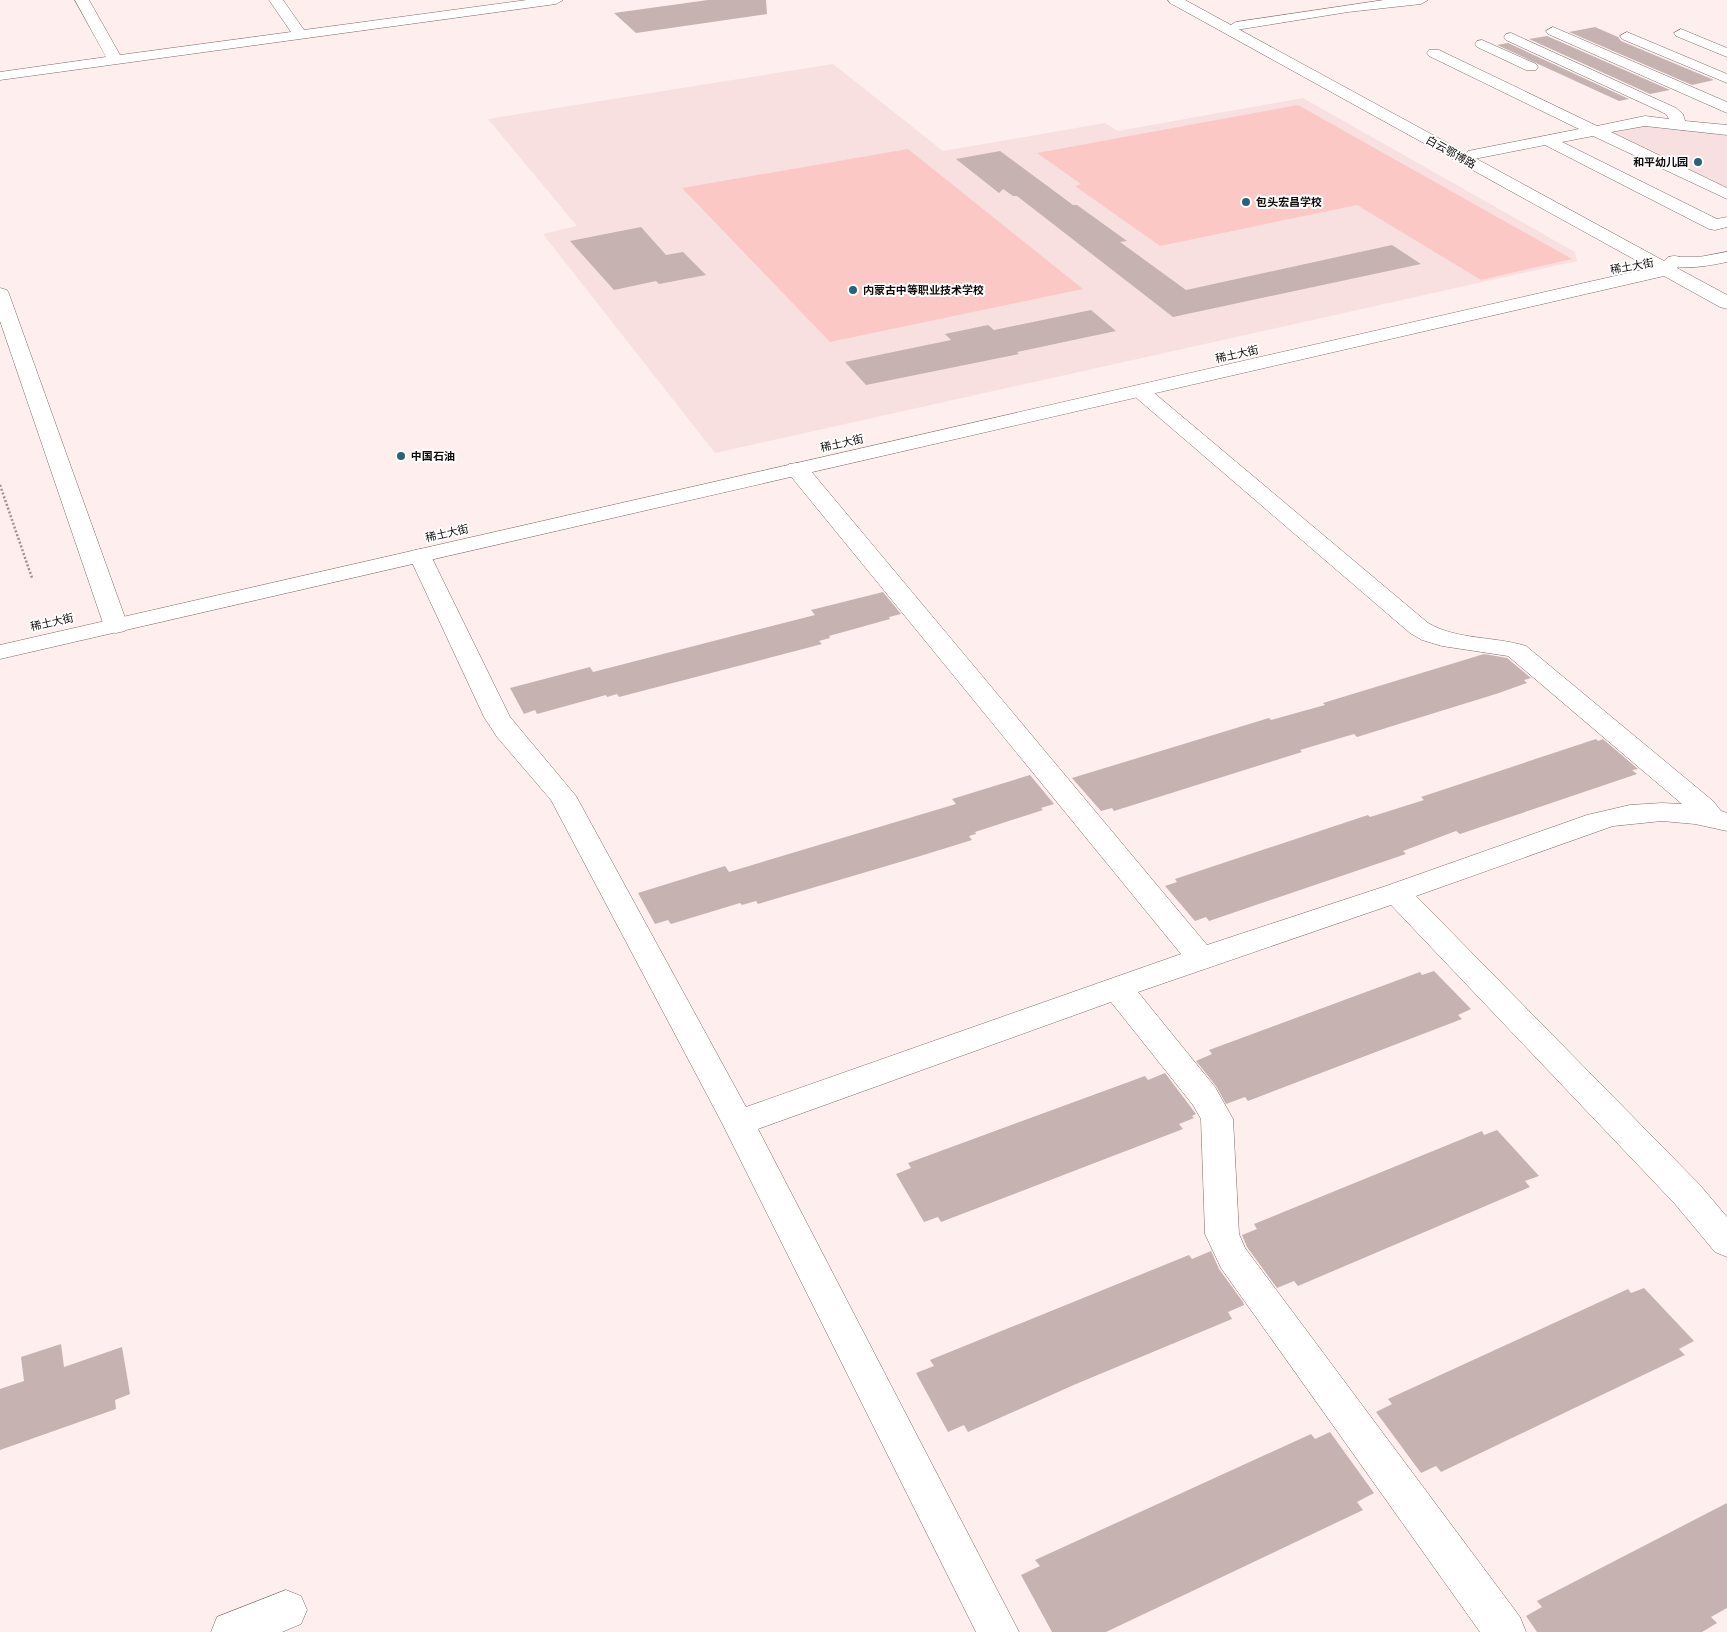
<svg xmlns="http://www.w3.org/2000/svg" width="1727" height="1632" font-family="Commissioner,'Noto Sans SC',sans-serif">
<rect width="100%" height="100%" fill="#feeeed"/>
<path fill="#f7e0df" d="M833,64L943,151L1105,123L1118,131L1303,98L1575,252L1577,261L715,453L543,234L577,226L488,119Z
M1648,125L1727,134V190L1609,133Z"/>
<path fill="#fcc8c6" d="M1298,105L1572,259L1481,280L1357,205L1160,246L1075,186L1081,184L1037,153Z
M908,149L1083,289L830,342L682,188Z"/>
<path fill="#c6b2b1" d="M708,0H766L767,14L636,33L614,13Z
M1595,27L1618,37L1621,41L1714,80L1692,85L1569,32Z
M1547,36L1670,90L1650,94L1529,39Z
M1508,43L1629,99L1619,101L1497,45Z
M1000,151L1073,205H1077L1127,241L1120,242L1186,290L1392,245L1421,264L1173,317L1017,196H1013L1003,189L999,193L956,159Z
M641,227L666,255L683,252L706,275L659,284L656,281L614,290L570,241Z
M1091,310L1116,331L1017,352L1019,354L866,385L845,362L951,340L945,334L988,325L994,330Z
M883,592L901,614L889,617L890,619L829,636L830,638L819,641L822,644L619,697L617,694L607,697L606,695L537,714L535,710L524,714L510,688L590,667L593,672L815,615L811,610Z
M1484,654L1507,658L1531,678L1524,680L1527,683L1499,693L1357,737L1354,734L1300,750L1302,752L1114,811L1112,808L1101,811L1072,778L1269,718L1271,720L1325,705L1323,703Z
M1596,739L1598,741L1603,739L1638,769L1632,770L1637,774L1460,834L1456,831L1403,851L1406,854L1209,921L1206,917L1195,921L1165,886L1177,882L1175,879L1368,815L1370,817L1424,800L1421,797Z
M1030,775L1054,804L1041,808L1043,810L975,832L976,834L969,836L972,840L917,857L758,904L756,901L742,905L740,903L671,924L668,920L655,924L638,893L725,866L729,872L956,804L952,799Z
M1434,971L1471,1009L1458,1015L1462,1019L1248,1101L1245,1097L1226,1104L1216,1086L1196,1061L1212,1054L1209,1050L1420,972L1422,975Z
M1165,1073L1196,1114L1192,1116L1194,1118L1179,1124L1183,1129L941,1222L938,1217L924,1222L896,1174L911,1168L908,1163L1145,1076L1148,1080Z
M1497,1130L1539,1176L1525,1181L1530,1187L1298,1286L1294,1281L1277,1288L1247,1247L1242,1235L1257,1229L1254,1224L1482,1131L1484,1135Z
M1211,1251L1219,1269L1243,1302L1244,1305L1228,1312L1232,1319L1076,1384L968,1432L964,1425L948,1432L916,1373L934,1366L930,1360L1189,1255L1192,1259Z
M1644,1288L1694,1341L1679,1349L1685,1355L1441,1472L1436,1466L1421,1473L1376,1412L1392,1404L1388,1399L1628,1289L1631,1293Z
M61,1344L64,1367L122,1347L130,1394L115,1400L116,1409L0,1450V1389L24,1381L21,1357Z
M1330,1432L1374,1493L1357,1502L1363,1510L1106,1632H1052L1021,1575L1040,1566L1035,1560L1311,1434L1315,1439Z
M1727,1503V1608L1711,1617L1717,1623L1702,1632H1537L1526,1616L1542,1607L1537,1601Z"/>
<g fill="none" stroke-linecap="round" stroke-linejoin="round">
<g stroke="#7d6b6a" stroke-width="1">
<path id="minor" d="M75,0H89L120,55L291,32L269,0H283L304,30L527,0H563L556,4L0,80V72L106,57Z
M1384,0H1428L1421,4L1348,12L1236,30L1229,26L1236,22Z
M1553,27L1727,102V113L1548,34L1546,31Z
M1681,29L1727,48V57L1676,36L1674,33Z
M1627,32L1727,74V83L1622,39L1620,36Z
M1511,33L1676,108L1683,114L1685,121L1727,125V135L1645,126L1611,132L1727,188V199L1593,136L1562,142L1717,219L1727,217V227L1715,230L1709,229L1545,145L1474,159L1468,157L1466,154L1468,151L1579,129L1429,56L1427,53L1429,50H1439L1597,126L1645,116L1669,119L1666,114L1506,40L1504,37L1506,34Z
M1482,40L1536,64L1538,67L1536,70H1526L1477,47L1475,44L1477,41Z
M1727,252V262C1707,266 1688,270 1668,265L1665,261L1668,257H1699Z
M0,288L7,290L9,294L128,626L125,631L116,633L107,631L104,626L0,321Z
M1140,385L1147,387L1428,623C1457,640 1493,636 1526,646L1713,801L1721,811L1727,813V831L1695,824L1662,821L1613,826L1416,896L1699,1184L1727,1217V1257L1715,1252L1675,1204L1391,905L1138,992L1215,1087L1233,1119L1239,1234L1245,1248L1520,1617L1526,1632H1480L1221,1268L1205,1234L1201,1119L1193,1105L1111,1002L758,1129L1019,1632H976L722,1123L551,800L497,737L484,717L409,556L412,551L420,549L428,551L431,556L510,717L576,796L746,1107L1181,954L789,474L786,469L789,464L797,463L805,464L1207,945L1386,886L1587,815L1630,805L1662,803L1682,804L1508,656L1442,646L1422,640L1410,633L1133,395L1130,391L1133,387Z
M286,1590L301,1596L307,1610L301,1624L282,1632H211L217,1617Z"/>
</g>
<g stroke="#7d6b6a" stroke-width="1">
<path id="major" d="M1168,0H1185L1664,261C1669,256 1673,255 1680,257L1683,261L1677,268L1727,295V309L1720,307L1664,276L0,659V645L1650,268L1170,3Z"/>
</g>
<path stroke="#9e9292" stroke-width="2.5" stroke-dasharray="2 2" stroke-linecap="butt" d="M0,485L32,578"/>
<use href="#minor" fill="#fff" fill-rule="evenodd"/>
<use href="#major" fill="#fff" fill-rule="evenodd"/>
</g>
<g fill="#2a627c" stroke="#fff" stroke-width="2">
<circle cx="1698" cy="162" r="5"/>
<circle cx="1246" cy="202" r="5"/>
<circle cx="853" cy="290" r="5"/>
<circle cx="401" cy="456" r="5"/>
</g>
<g text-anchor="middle" stroke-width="4" stroke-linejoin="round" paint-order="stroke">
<g font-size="11" fill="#100a0a" stroke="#fff">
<text transform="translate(1451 152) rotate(29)" y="4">白云鄂博路</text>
<text transform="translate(1632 266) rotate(-10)" y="4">稀土大街</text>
<text transform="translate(1237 354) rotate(-13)" y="4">稀土大街</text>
<text transform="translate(842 443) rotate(-13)" y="4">稀土大街</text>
<text transform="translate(447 533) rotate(-13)" y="4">稀土大街</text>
<text transform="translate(52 622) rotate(-13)" y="4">稀土大街</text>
</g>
<g font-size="11" font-weight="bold" fill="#100a0a" stroke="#fff" text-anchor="start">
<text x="1688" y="166" text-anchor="end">和平幼儿园</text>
<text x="1256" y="206">包头宏昌学校</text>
<text x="863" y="294">内蒙古中等职业技术学校</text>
<text x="411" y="460">中国石油</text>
</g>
</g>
</svg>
